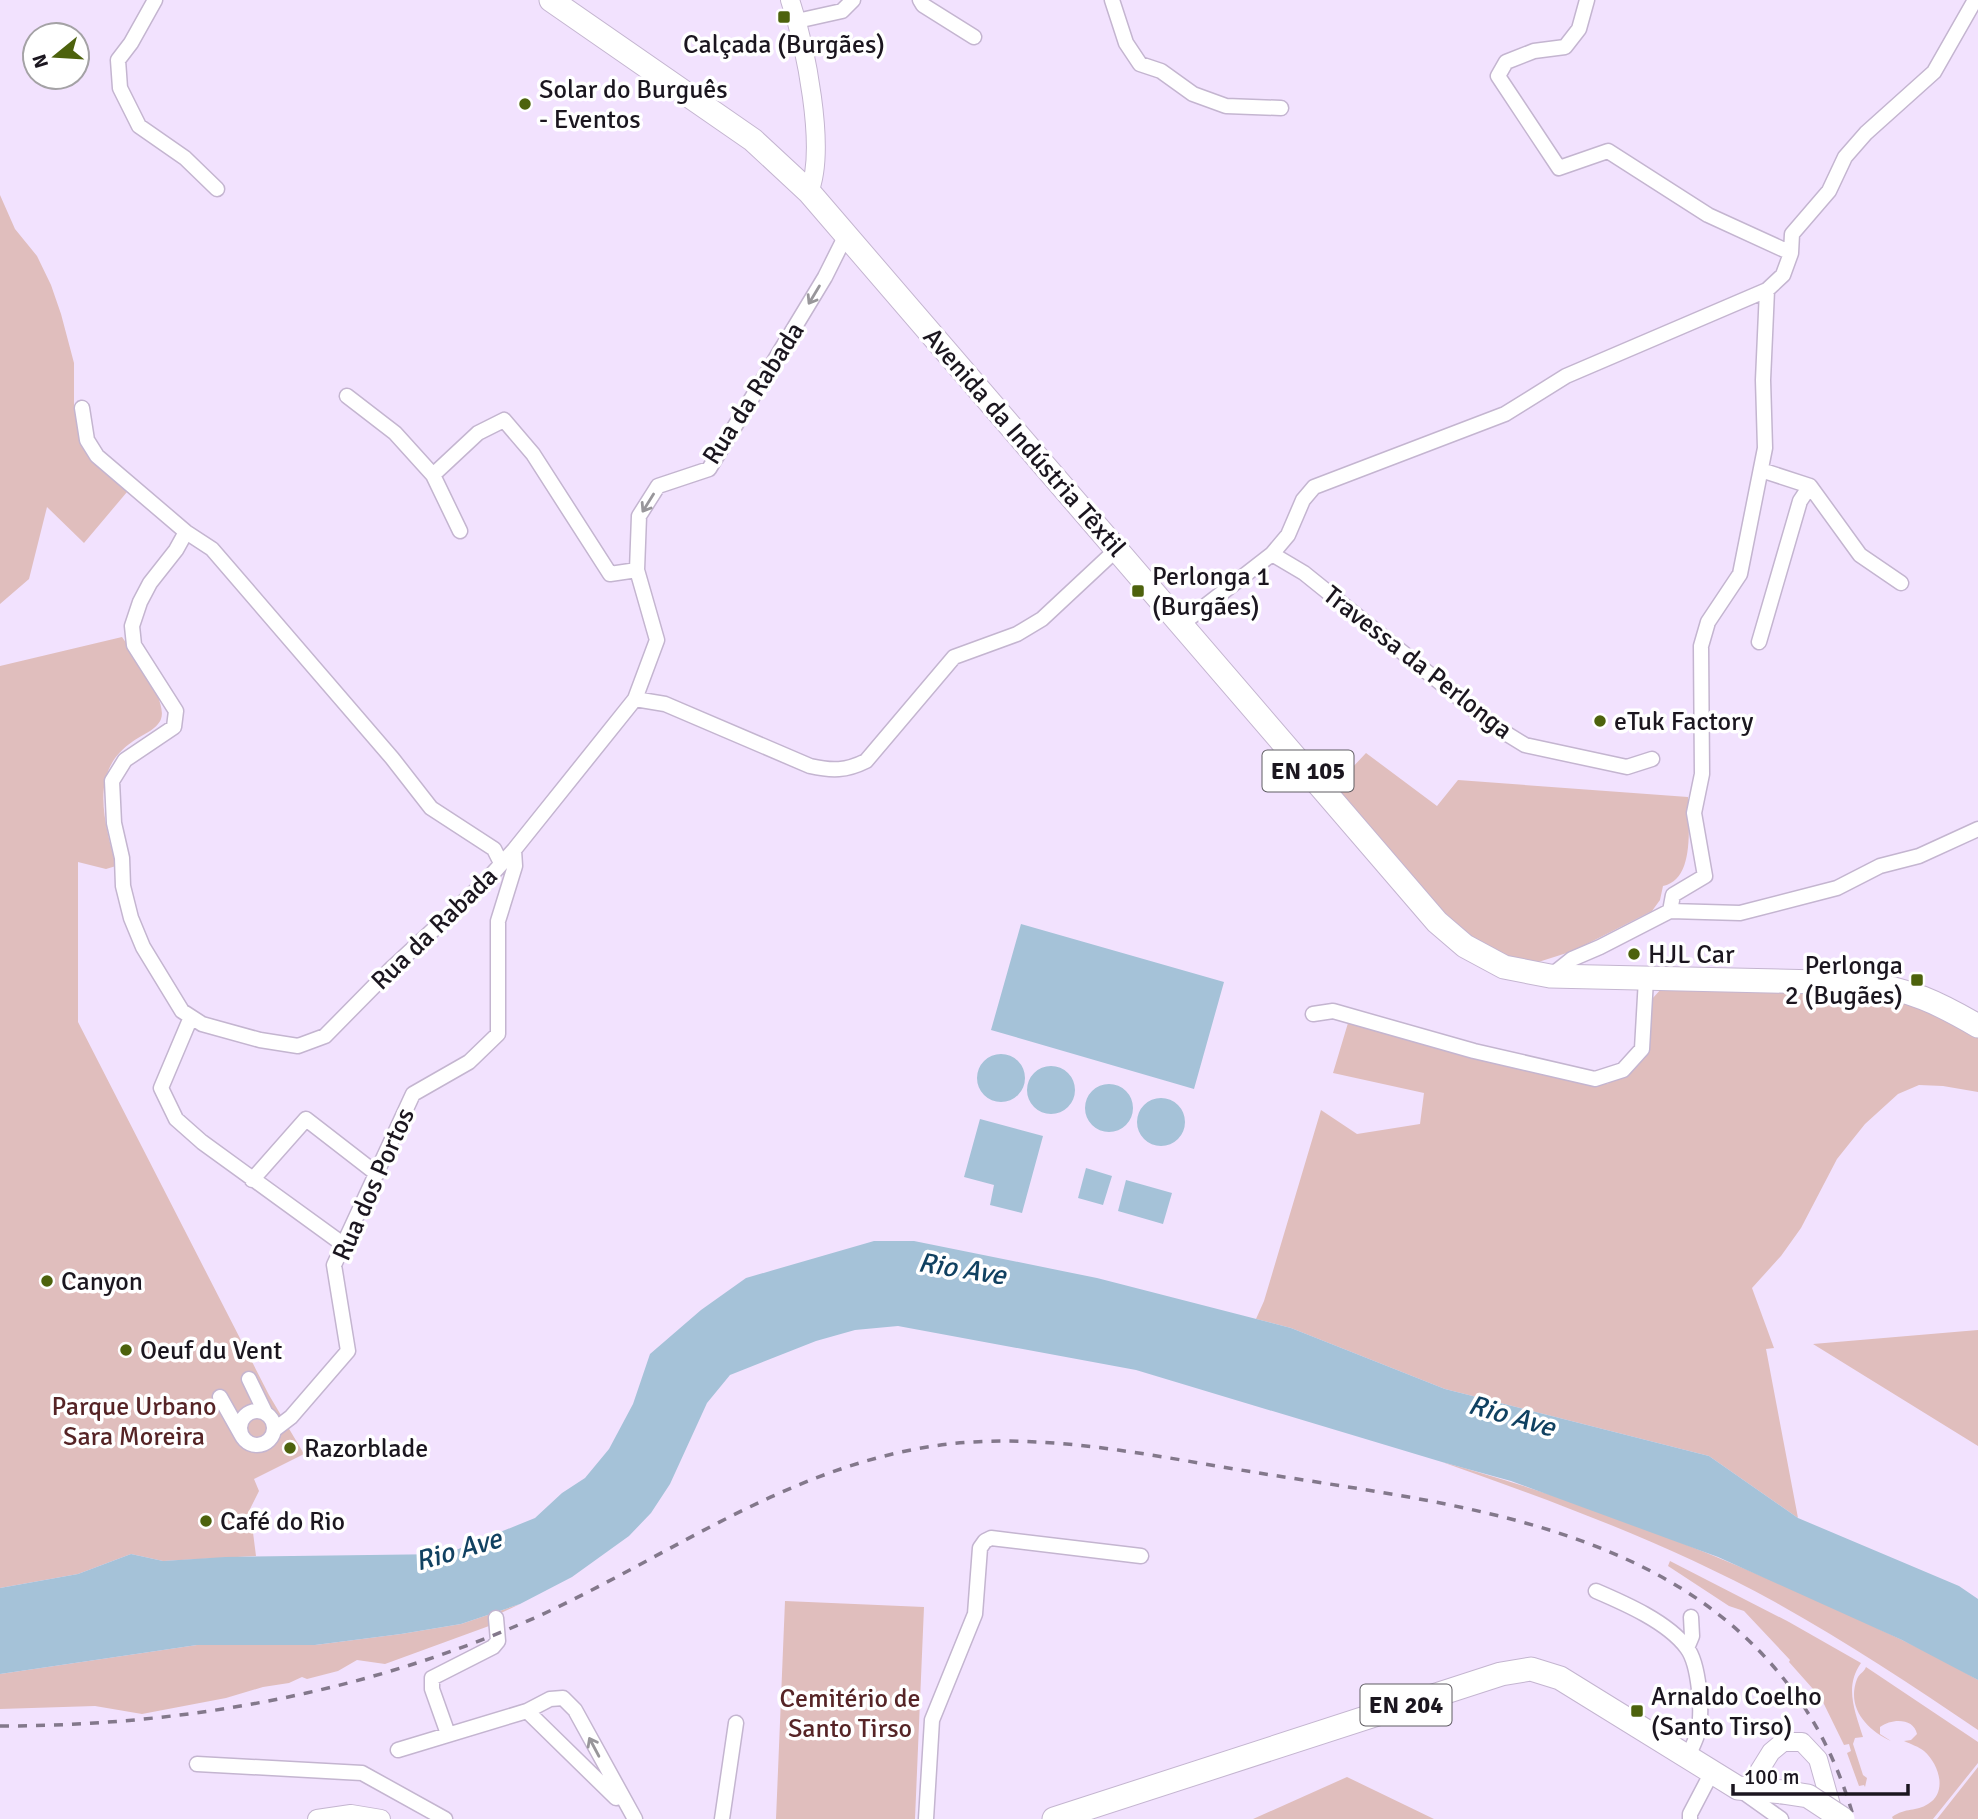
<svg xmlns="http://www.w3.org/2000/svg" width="1978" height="1819" font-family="Signika,sans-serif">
<rect width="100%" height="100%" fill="#f2e2fe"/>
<path fill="#e0bebd" d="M0,195L15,229L37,256L51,285L61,314L74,363V407L81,438L127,492L84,543L47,507L29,579L0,604Z
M122,637C133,653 168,700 161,719C157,730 141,735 132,742C88,772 105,823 116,866L106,869L78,862V1022L269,1395L304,1454L254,1479L259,1491L250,1509L256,1556L163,1561L131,1554L78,1574L0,1588V666Z
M1366,753L1437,806L1458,780L1688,797C1688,822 1696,880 1663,886L1660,900L1652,911L1573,951L1529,965L1504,957L1474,941L1450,923L1334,787Z
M1662,988L1873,991L1920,1005L1978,1037V1092L1943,1086L1919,1085L1898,1094L1865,1124L1837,1159L1801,1228L1781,1256L1752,1288L1774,1348L1766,1349L1798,1518L1709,1456L1445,1389L1291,1328L1256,1319L1264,1301L1321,1110L1357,1134L1420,1124L1424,1093L1333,1073L1348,1023L1590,1084H1607L1623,1075L1650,1022L1652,999Z
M1978,1330V1446L1813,1344Z
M1442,1462C1615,1509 1782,1581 1943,1660L1978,1680V1730C1912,1685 1845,1641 1775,1602C1669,1544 1556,1502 1442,1462Z
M1670,1561L1789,1622L1861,1663C1844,1687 1855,1711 1863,1737L1855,1738L1853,1744L1863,1775L1867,1778L1865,1787L1864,1785L1859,1786L1847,1753L1851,1751L1849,1744L1844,1745L1821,1698L1789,1662L1790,1660L1744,1611L1729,1606L1668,1566Z
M785,1601L924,1607L915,1819H776Z
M520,1604L501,1613L489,1626L385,1664L357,1660L338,1671L307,1679L302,1677L289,1683L263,1687L226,1698L142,1714L95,1706L0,1709V1674L197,1645H315L401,1634L461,1624Z
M1866,1667L1978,1742V1763L1933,1819H1893L1892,1817C1906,1807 1916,1812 1928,1804C1948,1792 1939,1764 1924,1751C1919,1747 1911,1744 1904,1741L1911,1740L1917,1734C1914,1718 1892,1718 1880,1727V1734L1891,1741C1867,1730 1846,1708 1857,1679C1860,1672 1863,1674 1866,1667Z
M1978,1767V1819H1937Z
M1347,1777L1434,1819H1253Z"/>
<path fill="#a5c2d8" d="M1021,924L1224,982L1194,1089L991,1030Z
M977 1078a24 24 0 1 1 48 0a24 24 0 1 1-48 0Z
M1027 1090a24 24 0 1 1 48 0a24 24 0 1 1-48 0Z
M1085 1108a24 24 0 1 1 48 0a24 24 0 1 1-48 0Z
M1137 1122a24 24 0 1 1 48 0a24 24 0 1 1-48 0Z
M980,1119L1043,1136L1022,1213L990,1205L994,1185L964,1177Z
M1086,1168L1112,1176L1103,1205L1078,1198Z
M1126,1180L1172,1193L1163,1224L1118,1211Z
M874,1241H914L1097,1278L1291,1328L1445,1389L1709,1456L1798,1518L1959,1586L1978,1599V1680L1902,1640L1718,1557L1511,1481L1442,1462L1136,1370L898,1326L855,1330L816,1341L730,1375L707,1403L670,1484L651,1513L629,1536L572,1577L520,1604L461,1624L401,1634L315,1645H197L0,1674V1588L78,1574L131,1554L163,1561L225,1557L446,1554L535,1518L562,1493L585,1478L609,1449L633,1404L650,1354L701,1310L746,1278Z"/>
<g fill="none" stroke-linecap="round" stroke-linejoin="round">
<g stroke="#c4b5d0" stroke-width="17">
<path id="minor" d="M155,0L131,43L118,60L120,88L139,126L185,158L217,189
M920,0L923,5L974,37
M1112,0L1126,43L1140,64L1161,71L1193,94L1226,106L1281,108
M1587,0L1579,29L1565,47L1534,51L1506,62L1498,76L1559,168L1608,151L1708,215L1791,253
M797,21L842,11L853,0
M347,396L395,433L433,475L460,531
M82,408L87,440L97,456L186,532L212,549L392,758L431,808L494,849L501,863
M1761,470L1810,486L1860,555L1901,583
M433,475L478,433L504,420L533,454L610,574L637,570
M186,532L176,550L150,583L140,602L132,626L134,645L176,711L174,727L125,760L112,781L114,823L122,858L123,886L131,918L143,947L182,1011L202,1024L260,1040L298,1046L325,1036L392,968L485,882L514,850L635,699L657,640L637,570L639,516L658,486L709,469L825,277L846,235
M1272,554L1304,573L1494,726L1525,745L1627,767L1652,759
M1182,624L1272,554L1288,535L1303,500L1314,487L1505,414L1566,376L1767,290L1783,275L1791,253L1792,234L1829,191L1845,157L1866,133L1934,72L1975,0
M1759,642L1800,501L1810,486
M635,699L665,704L810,766C832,771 846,771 866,761L954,657L1017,634L1042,619L1117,549
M1670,911L1673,895L1705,876L1694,813L1702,774L1701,646L1708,622L1740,574L1765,448L1763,380L1767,290
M1552,975L1572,959L1600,947L1670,911L1740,913L1837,888L1880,866L1919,856L1978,829
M1313,1014L1333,1011L1474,1051L1595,1079L1623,1070L1642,1049L1646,979
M191,1017L161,1088L176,1119L202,1142L344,1245
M252,1180L306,1119L377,1174
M249,1379L266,1414
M220,1397L242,1436
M240 1428a17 17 0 1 1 34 0a17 17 0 1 1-34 0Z
M274,1430L291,1417L348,1351L334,1265L413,1094L469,1062L498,1034V921L515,866L514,850
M1596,1591C1624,1603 1668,1622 1687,1648C1699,1664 1703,1712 1698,1732C1696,1740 1691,1749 1688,1757
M1687,1648L1692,1636L1691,1617
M527,1711L616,1798
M448,1734L432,1689V1678L493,1647L498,1641L496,1618
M398,1750L527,1711L550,1699L563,1698L575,1710L635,1819
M197,1764L362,1773L445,1819
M1739,1789L1781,1819
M722,1819L736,1723
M926,1819L932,1720L975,1614L980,1548L985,1541L991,1538L1141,1556
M1690,1819V1814L1712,1772"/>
</g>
<g stroke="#c4b5d0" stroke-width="20">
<path id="tertiary" d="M790,0C805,44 827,149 809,192
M1748,1789L1771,1752L1783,1742H1802L1818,1759L1834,1816
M317,1819L351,1814L381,1819"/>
</g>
<g stroke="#c4b5d0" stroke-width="25">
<path id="primary" d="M551,0L753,140L809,192L1437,922L1465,946L1504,967L1550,976L1864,983C1911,990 1937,1002 1978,1026
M1054,1819L1501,1674L1531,1669L1560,1678L1738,1788L1782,1792"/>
</g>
<use href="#minor" stroke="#fff" stroke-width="14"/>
<use href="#tertiary" stroke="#fff" stroke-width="18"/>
<use href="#primary" stroke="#fff" stroke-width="23"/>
<path stroke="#83788b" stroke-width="3.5" stroke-dasharray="9 9" stroke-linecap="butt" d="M0,1726C186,1726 371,1692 541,1615C664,1558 772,1479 906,1451C1021,1426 1140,1454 1253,1472C1448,1504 1675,1522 1798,1698C1824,1735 1842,1776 1854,1819"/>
<g stroke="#c4b5d0" stroke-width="25" stroke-linecap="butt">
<path id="primary-bridge" d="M1782,1792L1808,1796L1843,1819"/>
</g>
<use href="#primary-bridge" stroke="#fff" stroke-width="23"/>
</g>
<defs><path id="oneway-shaft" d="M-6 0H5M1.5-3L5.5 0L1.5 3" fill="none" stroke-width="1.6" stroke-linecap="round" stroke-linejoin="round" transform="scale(1.75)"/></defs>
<g stroke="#98969a">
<use href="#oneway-shaft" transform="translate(814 295) rotate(121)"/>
<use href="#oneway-shaft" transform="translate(648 503) rotate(122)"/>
<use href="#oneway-shaft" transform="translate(594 1747) rotate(-118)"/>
</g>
<g fill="#4d620d" stroke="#fff" stroke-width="2.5">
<rect x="777" y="10" width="14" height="14" rx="3.5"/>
<circle cx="525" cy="104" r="7"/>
<rect x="1131" y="584" width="14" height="14" rx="3.5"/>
<circle cx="1600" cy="721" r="7"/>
<circle cx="1634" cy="954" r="7"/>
<rect x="1910" y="973" width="14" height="14" rx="3.5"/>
<circle cx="47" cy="1281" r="7"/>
<circle cx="126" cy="1350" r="7"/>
<circle cx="290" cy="1448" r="7"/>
<circle cx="206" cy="1521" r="7"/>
<rect x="1630" y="1704" width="14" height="14" rx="3.5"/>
</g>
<g text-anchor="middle" stroke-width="7" stroke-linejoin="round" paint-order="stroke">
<g fill="#fff" stroke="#5f5c62" stroke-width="2">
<rect x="1262.5" y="750.5" width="91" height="41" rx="5"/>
<rect x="1360.5" y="1684.5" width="91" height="41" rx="5"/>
</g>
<g font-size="24" font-weight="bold" fill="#1b161f">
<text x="1308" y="779">EN 105</text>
<text x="1406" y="1713">EN 204</text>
</g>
<g font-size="26" fill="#1b161f" stroke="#fff" text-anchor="start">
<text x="784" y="53" text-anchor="middle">Calçada (Burgães)</text>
<text x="539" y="98">Solar do Burguês<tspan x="539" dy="30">- Eventos</tspan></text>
<text x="1152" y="585">Perlonga 1<tspan x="1152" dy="30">(Burgães)</tspan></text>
<text x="1614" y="730">eTuk Factory</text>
<text x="1648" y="963">HJL Car</text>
<text x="1903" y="974" text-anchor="end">Perlonga<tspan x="1903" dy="30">2 (Bugães)</tspan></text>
<text x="61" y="1290">Canyon</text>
<text x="140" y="1359">Oeuf du Vent</text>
<text x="304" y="1457">Razorblade</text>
<text x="220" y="1530">Café do Rio</text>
<text x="1651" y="1705">Arnaldo Coelho<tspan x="1651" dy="30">(Santo Tirso)</tspan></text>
</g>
<g font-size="26" fill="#1b161f" stroke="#fff">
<text transform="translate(753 393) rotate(-57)" y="9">Rua da Rabada</text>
<text transform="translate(1025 442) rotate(49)" y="9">Avenida da Indústria Têxtil</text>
<text transform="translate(1418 662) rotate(38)" y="9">Travessa da Perlonga</text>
<text transform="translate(434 928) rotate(-44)" y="9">Rua da Rabada</text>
<text transform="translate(373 1184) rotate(-66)" y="9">Rua dos Portos</text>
</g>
<g font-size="26" fill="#562426" stroke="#fff">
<text x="134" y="1415">Parque Urbano<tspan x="134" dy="30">Sara Moreira</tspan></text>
<text x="850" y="1707">Cemitério de<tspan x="850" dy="30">Santo Tirso</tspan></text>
</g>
<g font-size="28" font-style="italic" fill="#104161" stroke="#fff">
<text transform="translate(962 1268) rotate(9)" y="10">Rio Ave</text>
<text transform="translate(1512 1415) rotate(16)" y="10">Rio Ave</text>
<text transform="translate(458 1549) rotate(-16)" y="10">Rio Ave</text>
</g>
</g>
<g transform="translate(56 56) rotate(252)"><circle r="33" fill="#ffffff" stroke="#a4a2a5" stroke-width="2"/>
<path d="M0-5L12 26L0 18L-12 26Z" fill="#4d620d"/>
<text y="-10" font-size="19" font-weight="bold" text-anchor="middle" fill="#1b161f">N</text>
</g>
<path d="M1733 1784v10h175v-10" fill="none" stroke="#1b161f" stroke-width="3.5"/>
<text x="1744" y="1784" font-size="21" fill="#1b161f" stroke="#ffffff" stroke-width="5" paint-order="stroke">100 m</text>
</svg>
